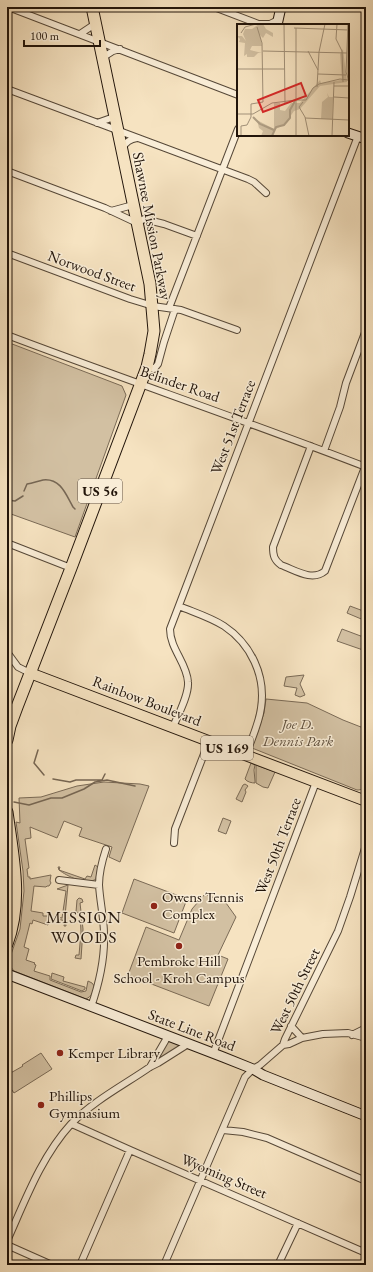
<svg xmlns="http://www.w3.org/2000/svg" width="373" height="1272" font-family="'EB Garamond',serif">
<rect width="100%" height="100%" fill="#f6e3c1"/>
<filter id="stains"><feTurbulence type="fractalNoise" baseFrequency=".005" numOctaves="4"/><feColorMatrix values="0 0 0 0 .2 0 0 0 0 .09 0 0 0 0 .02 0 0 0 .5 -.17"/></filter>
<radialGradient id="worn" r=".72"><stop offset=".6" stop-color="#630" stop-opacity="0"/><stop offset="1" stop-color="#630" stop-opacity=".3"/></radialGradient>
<path fill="#d2c0a2" stroke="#7a6a56" d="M7,342L122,386L126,395L75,537L11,514L7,510Z
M350,606L366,612V621L347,613Z
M342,629L366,638V647L363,650L337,641Z
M304,675L300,684L305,695L300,697L295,695L297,688L284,686L286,677Z
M266,699L307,703L343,720L366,729C366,740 368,779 363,787C361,790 360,790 357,790L252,748L264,713Z
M251,763L255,765L254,770L255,781V783C252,783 247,782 245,779Z
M256,765L275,772L268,788L263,787L256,783Z
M104,782L140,784L149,786L120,862L109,857L112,847L79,836L82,828L64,821L57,838L30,827L31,838L25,839L29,868L27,869L28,877H30V879L51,875L50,881L51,883L49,886H47L46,887L34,886L31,911L43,913V916H50L48,925L33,920L32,924L30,923L24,947L29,949L26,960L35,963L34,964L36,965L34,971L50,976V980L81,992L86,991L88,981L92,983L95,987C93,992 92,996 86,999L14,971L10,966L9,960L20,929L24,891L23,871L16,822L20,823L19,798L41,797L77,786Z
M245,784L248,786L245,790L246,792L242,802L236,799L243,785Z
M223,818L231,821L226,834L218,831Z
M95,865L98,867L96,879C86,886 67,876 59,870L58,867H60L59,870L85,879L87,876L91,877Z
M134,879L187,899L174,933L122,913Z
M68,885L65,916L66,926H64L65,921L58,919L57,917L62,918L66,891L57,889Z
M205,894L226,903L236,917L218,955L228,959L209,1006L128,975L146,927L179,940L192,909Z
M79,898L82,899L83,902L80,903L83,929L81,959L75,958L76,955H79L81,932L80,913L76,912L77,900Z
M52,973L64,977L63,981L85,987V989L82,991L51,979Z
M170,1040L181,1044V1046L157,1061L168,1041Z
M41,1053L52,1069L14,1093L7,1083V1075L23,1066L22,1065Z"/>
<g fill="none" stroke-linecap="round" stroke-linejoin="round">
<path stroke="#766653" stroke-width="1.5" d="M24,491L27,484C33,483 38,481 43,480C61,478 66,495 73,507L75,509
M7,500L15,501L23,496
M38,750L34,763L44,775
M53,779L70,782L76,780H102L105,774
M14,802L29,805L51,798H62L84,789L95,782L107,780L135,786"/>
<g stroke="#564838" stroke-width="8">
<path id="street" d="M8,7L238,95
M214,7L261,25
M260,24H270L278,20
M80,34L95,24
M102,58L113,51L120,49
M7,89L248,179L254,182L266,193
M97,123L114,117
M121,149C126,143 129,139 137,138
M7,171L105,208L137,223L144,219L164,224L197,236
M111,211L133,205
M7,253L130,299L153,306L181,310L237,330
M169,308L238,129
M7,335C126,380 247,421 366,467
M147,367L154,369L158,364L164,342L175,309
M311,446L273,547C273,555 274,560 281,565C295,570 312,582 325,571L365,467
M324,451L340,407L346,383L366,330
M7,543L71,568
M179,606C193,612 210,617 224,626C251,644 266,676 261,708C259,724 251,740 246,755
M7,652L18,667L30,673
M173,727C178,715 189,695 188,682C187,663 170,649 170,629L358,136
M174,843L175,829L209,741
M59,880L99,885
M91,1007C99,984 105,959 104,934C104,918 100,902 99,885C99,873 102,861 106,849
M291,1026L302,1038
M352,1035L366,1028
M283,1045L289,1044L302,1038L323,1034L348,1033L366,1038
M213,1054L316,782
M150,1067L168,1036
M72,1124L130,1150L366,1253
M223,1130L243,1132L267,1138L366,1181
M7,1241C25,1201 41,1157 71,1124C93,1101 124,1085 150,1067L158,1063L188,1044
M7,1245L52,1265
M80,1265L130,1150
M164,1265L245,1077L253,1069L260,1065L283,1045L285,1039L338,931L350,897L366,845
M278,1265L298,1223"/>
</g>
<g stroke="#21140a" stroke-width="11">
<path id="secondary" d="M277,25L281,7
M348,133L366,139
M7,974L223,1057L253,1069L263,1075L366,1116"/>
</g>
<g stroke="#21140a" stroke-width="12">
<path id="primary" d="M30,673L366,801"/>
</g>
<g stroke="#21140a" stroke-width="13">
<path id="highway" d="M7,740L10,726L17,707L71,568L147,367L150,354L154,331L150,284L92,7
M7,812C13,856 23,901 7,944"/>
</g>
<use href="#street" stroke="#f9edd7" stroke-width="6"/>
<use href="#secondary" stroke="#f9edd7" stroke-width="9"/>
<use href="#primary" stroke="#f6e3c1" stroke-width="10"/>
<use href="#highway" stroke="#f6e3c1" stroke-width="11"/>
</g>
<g fill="#8f2418" stroke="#f9edd7" stroke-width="1.5">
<circle cx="154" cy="906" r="4"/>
<circle cx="179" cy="946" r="4"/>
<circle cx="60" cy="1053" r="4"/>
<circle cx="41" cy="1105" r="4"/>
</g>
<g text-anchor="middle" stroke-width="3" stroke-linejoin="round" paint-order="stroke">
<g fill="#f9edd7" stroke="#625548" stroke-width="1">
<rect x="78" y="479" width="44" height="24" rx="3"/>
<rect x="201" y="736" width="52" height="24" rx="3"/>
</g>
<g font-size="14" font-weight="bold" fill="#21140a">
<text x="100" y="496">US 56</text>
<text x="227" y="753">US 169</text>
</g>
<g font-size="15" fill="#21140a" stroke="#f9edd7">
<text transform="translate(152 226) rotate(79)" y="5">Shawnee Mission Parkway</text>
<text transform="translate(92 271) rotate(20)" y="5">Norwood Street</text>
<text transform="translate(180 384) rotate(19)" y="5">Belinder Road</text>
<text transform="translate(233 427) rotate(-69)" y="5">West 51st Terrace</text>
<text transform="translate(147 701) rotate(21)" y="5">Rainbow Boulevard</text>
<text transform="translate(278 846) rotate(-69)" y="5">West 50th Terrace</text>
<text transform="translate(295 991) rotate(-64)" y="5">West 50th Street</text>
<text transform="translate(192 1030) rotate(21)" y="5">State Line Road</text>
<text transform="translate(224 1176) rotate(23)" y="5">Wyoming Street</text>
</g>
<g font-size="15" font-style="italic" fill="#5f503f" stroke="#f9edd7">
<text x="298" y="729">Joe D.<tspan x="298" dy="17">Dennis Park</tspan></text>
</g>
<g font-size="15" fill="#21140a" stroke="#f9edd7" text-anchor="start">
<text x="162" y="902">Owens Tennis<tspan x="162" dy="17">Complex</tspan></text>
<text x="179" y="966" text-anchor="middle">Pembroke Hill<tspan x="179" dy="17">School - Kroh Campus</tspan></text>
<text x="68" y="1058">Kemper Library</text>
<text x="49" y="1101">Phillips<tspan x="49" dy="17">Gymnasium</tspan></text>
</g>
<g font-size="17" letter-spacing="1" fill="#21140a" stroke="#f9edd7">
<text x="84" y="923">MISSION<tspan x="84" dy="20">WOODS</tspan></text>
</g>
</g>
<g transform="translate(237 24)">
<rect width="112" height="112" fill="#f6e3c1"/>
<path d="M22,0H26L29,5L36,9V13L29,9L26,14L23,11L25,22H15L13,26L25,29H21L17,33H10V30L7,32L8,19L2,18L3,15L0,12H5L9,17L6,10L8,5H15ZM106,25L110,58L83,62L63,85L57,87L48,100L37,106L35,112H24L26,107L22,104L20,96L37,105V79H43V86L48,87L54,79H63L83,56L84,59L105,56L103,30ZM90,69L92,73H96L95,95H84L85,78L91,73Z" fill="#d2c0a2"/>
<path fill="none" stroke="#ae9d83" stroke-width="2" d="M16,93L23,100L37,106M35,112L39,103L47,101L53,94V86L58,77"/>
<path fill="none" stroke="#a19078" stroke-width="1" d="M47,0L48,79M100,0L99,15L105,27L106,58M111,0L109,48L112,57M57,4L112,6M4,9L8,3L19,0M26,27L110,29M71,27L81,46M0,45H48M81,50L109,51M111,56V0M97,62H112M80,63L82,28L88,0M97,73L112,74M59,76V4M59,76H69L76,64L82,60L103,55L111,56L112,58M66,78L62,83L68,93L72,112M0,90H16L35,79L59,76M68,94L112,96M4,112V102L10,101L14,93V80L26,78L25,19L20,3M59,112V76M95,112L97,58"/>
<path fill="#d62828" fill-opacity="0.15" stroke="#d62828" stroke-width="2" d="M64,59L69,72L26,88L21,76Z"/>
<rect width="112" height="112" fill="none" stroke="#21140a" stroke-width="2"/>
</g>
<rect width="373" height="1272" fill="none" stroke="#f6e3c1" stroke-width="24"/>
<rect x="8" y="8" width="357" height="1256" fill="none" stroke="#21140a" stroke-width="2"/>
<rect x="12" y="12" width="349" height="1248" fill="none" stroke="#21140a"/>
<path d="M24 40v6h76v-6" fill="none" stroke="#21140a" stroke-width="2"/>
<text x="30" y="40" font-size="12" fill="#21140a" stroke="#f9edd7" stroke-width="3" paint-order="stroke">100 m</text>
<rect width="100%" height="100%" filter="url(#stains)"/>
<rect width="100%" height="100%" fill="url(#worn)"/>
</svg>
